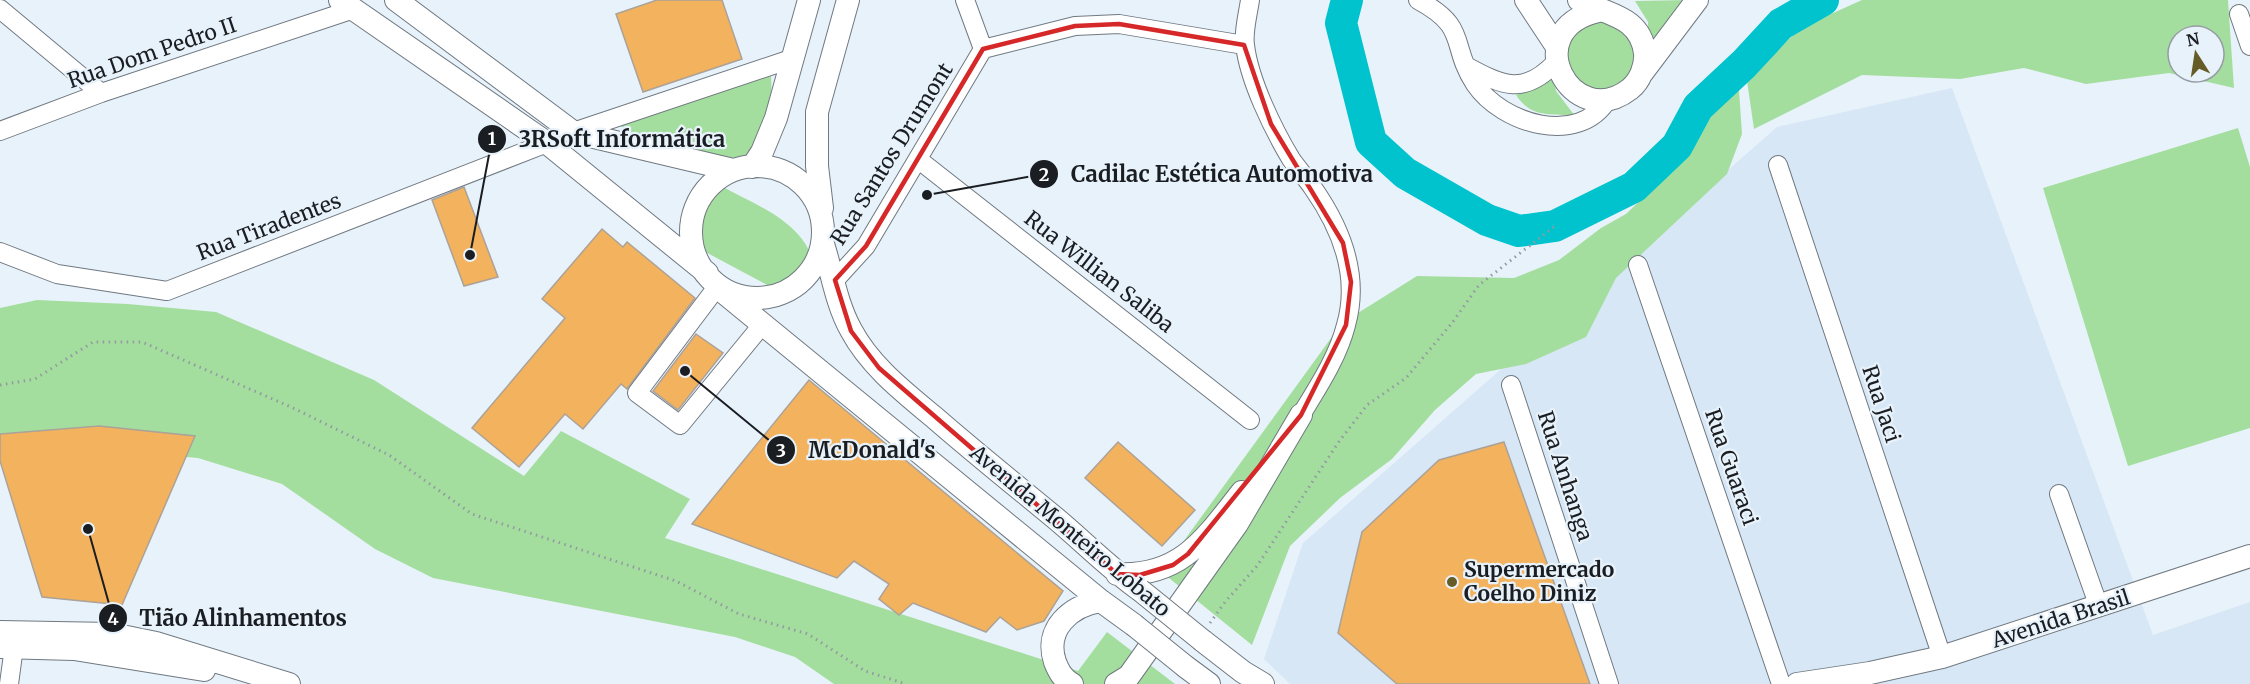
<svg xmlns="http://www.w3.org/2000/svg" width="2250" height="684" font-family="Merriweather,serif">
<rect width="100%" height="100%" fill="#e8f2fb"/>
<path fill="#d7e7f5" d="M1952,88L2153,635L2250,602V684H1290L1264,659L1303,543L1777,127Z"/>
<path fill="#a4de9e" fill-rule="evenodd" d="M1688,0L1673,22L1648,42V22L1635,1Z
M1862,0H2228L2234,88L2169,73L2086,84L2024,68L1960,79L1862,75L1754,129L1747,81L1800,28ZM2178,36H2214V72H2178Z
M1595,18L1619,22L1640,51L1627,84L1591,92L1566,66L1567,41Z
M771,76C773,108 770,145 737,162L644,140L617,124Z
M1554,76L1556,91L1575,116C1549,113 1532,119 1516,95L1544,85Z
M1739,90L1742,134L1727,174L1616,278L1586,337L1526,364L1476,374L1435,410L1392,459L1340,498L1290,546L1252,645L1159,570L1162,571L1342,323L1417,276L1514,278L1559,260L1601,228L1626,214L1672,170L1718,97Z
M2238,128L2250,167V428L2128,466L2043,188Z
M725,188C756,205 797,220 811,255L792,281L771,287L698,248C696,226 703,212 713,192Z
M37,300L128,304L216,312L374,380L524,476L561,431L690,499L665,538L1078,671L1107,632L1175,684H834L795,657L735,637L433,578L375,549L282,484L198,458L116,451L0,462V308Z"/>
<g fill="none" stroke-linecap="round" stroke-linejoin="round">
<path stroke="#00c3cd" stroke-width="32" d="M1347,0L1341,23L1371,142L1405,173L1487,220L1519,231L1555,226L1634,187L1677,146L1698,107L1744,64L1781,24L1823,0"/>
</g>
<path fill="#f3b25d" stroke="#aba299" stroke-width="1.5" d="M657,0H722L742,59L643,92L616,14Z
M464,187L498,277L464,286L432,200Z
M602,229L623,247L627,242L695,298L627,389L621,384L583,429L565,414L519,467L472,428L565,318L542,299Z
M696,334L723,353L678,410L653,391Z
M809,380L1063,591L1044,621L1017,630L1000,617L986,632L913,603L899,615L879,599L889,584L854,561L837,578L692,524Z
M99,426L195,436L122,605L42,597L0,461V434Z
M1118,442L1195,510L1162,546L1085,478Z
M1504,442L1590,684H1397L1338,633L1362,532L1439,460Z"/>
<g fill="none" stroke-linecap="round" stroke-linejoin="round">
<g stroke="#707981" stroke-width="20">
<path id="minor" d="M965,0L983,49
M1250,0C1248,14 1243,32 1245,45C1249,80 1273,129 1291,159C1298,169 1306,178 1313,188C1341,228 1360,276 1346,325C1338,357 1318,387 1301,415
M1418,0C1470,28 1449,44 1475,84C1502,124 1579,147 1608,99
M0,9L101,93
M2239,14L2250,46
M983,49L1075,26L1119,24L1244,45
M1466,66C1503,86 1524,96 1556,62
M0,131L101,93L354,9
M573,132L791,59
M919,160L1250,420
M1778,165L1942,657
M0,252L57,274L167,291L547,143
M1638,265L1781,684
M835,280L866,246L983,49
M717,287L637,393L680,425L762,325
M1511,385L1609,684
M2059,494L2099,607
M9,684L14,647"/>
</g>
<g stroke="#707981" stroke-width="24">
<path id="major" d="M340,0L547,143L707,273
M396,0L573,132L733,170
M1526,0L1557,47
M1579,0C1606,15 1640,15 1645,53C1646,66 1640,81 1630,89C1572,134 1516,30 1598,11
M1642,73L1697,0
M691 232a66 66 0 1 1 132 0a66 66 0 1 1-132 0Z
M752,167L762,152L776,118L809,0
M822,208L817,166V112L848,0
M823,244C832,272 836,303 851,330C870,366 904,392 935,418C974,452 1014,484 1054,517C1083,541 1109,568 1140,590
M717,287L1101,601L1134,625
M1117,574C1181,577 1205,539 1242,492
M0,632L112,634L156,643L289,684
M1203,641L1243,672L1263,684
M0,647L74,649L204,670
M1186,667L1209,684
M1072,684C1063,679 1059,672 1055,662C1044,629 1070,606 1101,601
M1116,684L1129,676L1237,524L1301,415
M1797,684L1870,673L1942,657L2250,556"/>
</g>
<path stroke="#939aa1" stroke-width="3" stroke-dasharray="1.5 4.5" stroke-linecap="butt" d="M0,385L35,379L93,342H142L291,407L389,455L472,514L676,581L739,614L808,634L865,671L906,684
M1210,623L1225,602L1257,566L1338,443L1367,405L1406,378L1452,323L1479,285L1555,226"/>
<use href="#minor" stroke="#fff" stroke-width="18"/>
<use href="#major" stroke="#fff" stroke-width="22"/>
<g stroke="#707981" stroke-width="24" stroke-linecap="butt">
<path id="major-bridge" d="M1140,590L1203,641
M1134,625L1186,667"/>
</g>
<use href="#major-bridge" stroke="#fff" stroke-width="22"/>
</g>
<path fill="none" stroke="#d62828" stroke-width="4.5" stroke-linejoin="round" d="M1119,24L1244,45L1271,124L1343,243L1351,282L1346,325L1301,415L1188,554L1173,565L1140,575L1117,574L879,368L851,331L835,280L866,246L983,49L1075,26Z"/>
<circle fill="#655c28" stroke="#e8f2fb" stroke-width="2" cx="1452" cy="582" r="6"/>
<g text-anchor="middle" stroke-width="4.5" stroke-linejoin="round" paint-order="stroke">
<g font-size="21" fill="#1a1d21" stroke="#e8f2fb">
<text transform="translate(152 53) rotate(-19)" y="7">Rua Dom Pedro II</text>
<text transform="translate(892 154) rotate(-58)" y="7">Rua Santos Drumont</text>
<text transform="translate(269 227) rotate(-21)" y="7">Rua Tiradentes</text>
<text transform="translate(1099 272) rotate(38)" y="7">Rua Willian Saliba</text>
<text transform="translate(1881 404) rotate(72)" y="7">Rua Jaci</text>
<text transform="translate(1731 467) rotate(71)" y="7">Rua Guaraci</text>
<text transform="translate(1565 476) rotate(72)" y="7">Rua Anhanga</text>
<text transform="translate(1070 531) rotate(40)" y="7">Avenida Monteiro Lobato</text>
<text transform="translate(2061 619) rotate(-18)" y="7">Avenida Brasil</text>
</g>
<g font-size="21" font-weight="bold" fill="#1a1d21" stroke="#e8f2fb" text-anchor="start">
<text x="1464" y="577">Supermercado<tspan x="1464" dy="24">Coelho Diniz</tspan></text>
</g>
</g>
<path fill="none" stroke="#1a1d21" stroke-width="2" d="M470 255L492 139M927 195L1044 174M685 371L781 450M88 529L113 618"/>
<g fill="#1a1d21" stroke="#e8f2fb" stroke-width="2">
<circle cx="470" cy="255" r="6"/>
<circle cx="927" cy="195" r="6"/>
<circle cx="685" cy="371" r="6"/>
<circle cx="88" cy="529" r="6"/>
<circle cx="492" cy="139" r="15"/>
<circle cx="1044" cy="174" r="15"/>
<circle cx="781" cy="450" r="15"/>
<circle cx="113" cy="618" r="15"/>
</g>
<g font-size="18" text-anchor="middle" font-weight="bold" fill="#fff">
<text x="492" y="145">1</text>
<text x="1044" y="181">2</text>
<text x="781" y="457">3</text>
<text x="113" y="625">4</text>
</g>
<g font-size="22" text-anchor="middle" font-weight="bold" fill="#1a1d21" stroke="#e8f2fb" stroke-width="4.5" stroke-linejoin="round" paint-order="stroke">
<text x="622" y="147">3RSoft Informática</text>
<text x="1222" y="182">Cadilac Estética Automotiva</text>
<text x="872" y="458">McDonald's</text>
<text x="243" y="626">Tião Alinhamentos</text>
</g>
<g transform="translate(2196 54) rotate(348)"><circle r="28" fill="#e8f2fb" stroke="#969da4" stroke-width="1.5"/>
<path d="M0-4.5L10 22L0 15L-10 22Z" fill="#655c28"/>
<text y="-9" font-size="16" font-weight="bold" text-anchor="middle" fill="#1a1d21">N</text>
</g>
</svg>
